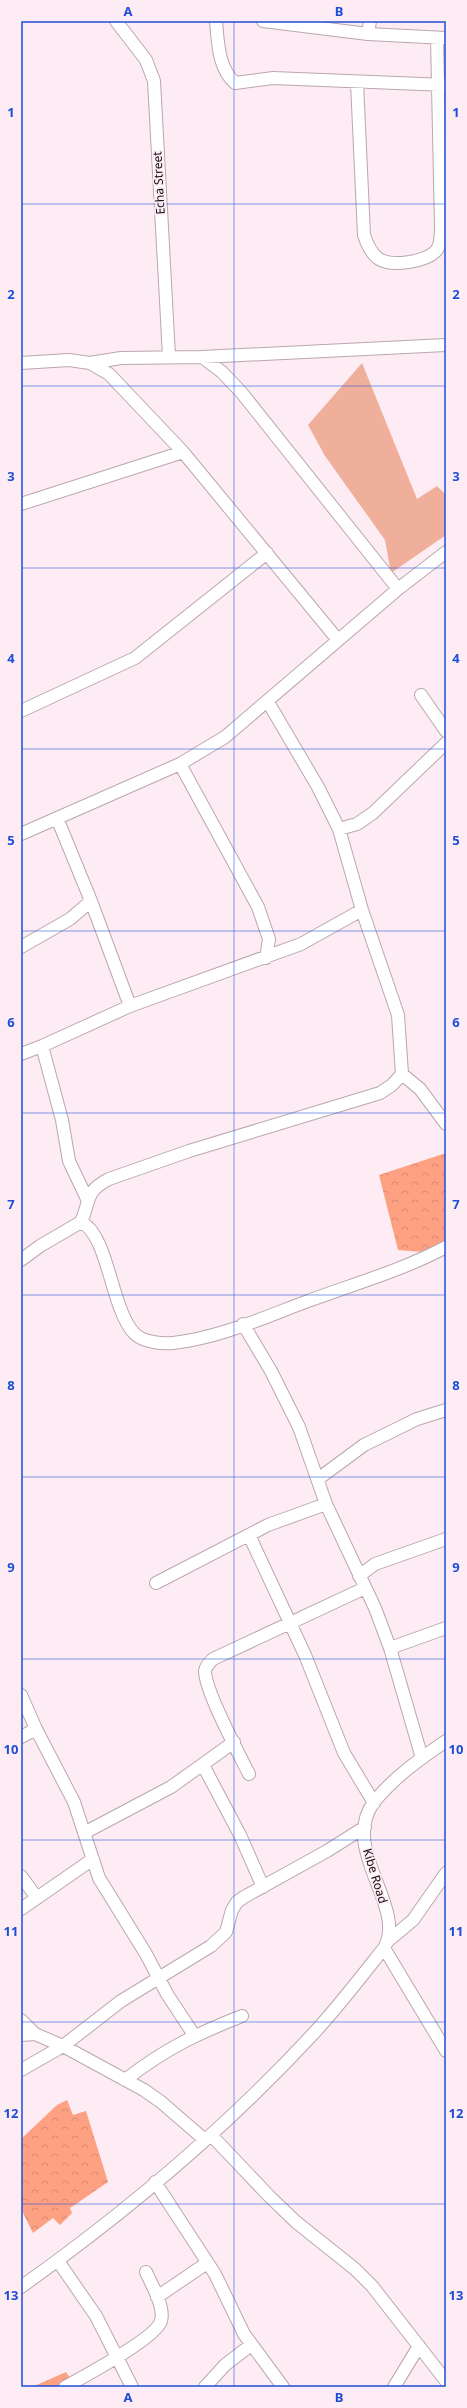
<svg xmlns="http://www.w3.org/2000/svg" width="467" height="2408" font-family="'Noto Sans',sans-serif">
<defs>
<pattern id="forest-crowns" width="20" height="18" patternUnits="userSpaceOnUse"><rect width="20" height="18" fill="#fda182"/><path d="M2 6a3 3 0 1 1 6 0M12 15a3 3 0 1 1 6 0" fill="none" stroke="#d8896f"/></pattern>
</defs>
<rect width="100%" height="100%" fill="#fdecf3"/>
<path fill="#f0af9a" d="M362,363L417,499L437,486L446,495V535L391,573L385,540L325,456L308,425Z"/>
<path fill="url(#forest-crowns)" d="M446,1153V1241L423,1252L398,1250L379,1175Z
M67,2100L73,2115L86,2111L108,2182L70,2208L72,2213L60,2225L53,2218L33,2233L21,2209V2139L57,2105Z
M66,2372L76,2387H32Z"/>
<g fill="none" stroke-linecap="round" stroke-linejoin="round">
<g stroke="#baa7af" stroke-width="14">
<path id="minor" d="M116,21L146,60L154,81L169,356
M216,21C218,42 218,68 235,83L273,78L446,85
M263,21L368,34L446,38
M368,34L370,21
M357,83L364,235C367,244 371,254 379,259C392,267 425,262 436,251C441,245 441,235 441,227L437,38
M202,357L222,372L241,392L398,589
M21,363L69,360L90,363L109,374L183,452L338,640
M90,363L121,358L202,357L446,345
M21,504L183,452
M421,695L446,731
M21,711L135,658L267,553
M180,764L258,907L269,939L266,958
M57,818L91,901L130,1006
M339,829L357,824L373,813L446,743
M21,834L180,764L225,737L398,589L446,552
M21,947L70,919L91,901
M42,1046L62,1120L69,1161L88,1201
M21,1054L42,1046L130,1006L301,944L362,910
M402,1074L420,1089L446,1124
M81,1222C91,1200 84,1192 109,1179L189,1151L380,1093L392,1085L402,1074L398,1015L362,910L339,829L318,787L268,702
M21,1260L40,1246L81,1222C109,1235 111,1311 135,1334C143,1342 162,1344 173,1343C219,1338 265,1317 308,1301C354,1284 403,1270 446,1247
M243,1324L271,1371L299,1427L326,1504L375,1608L390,1648L422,1758
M318,1479L364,1445L417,1419L446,1410
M249,1535L305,1655L344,1753L374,1803
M359,1576L375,1564L446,1539
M156,1583L268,1525L326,1504
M390,1648L446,1628
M21,1695L36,1729L74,1802L99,1878L146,1954L167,1994L194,2035
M21,1737L36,1729
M203,1765L240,1835L263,1887
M249,1774C239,1754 205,1691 205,1671C206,1665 209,1663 213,1659L365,1588
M84,1833L171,1787L234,1742
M21,1876L37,1898
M21,1909L93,1859
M388,1941L413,1920L446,1873
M384,1948L446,2051
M21,2020L35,2034L63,2046L144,2090L161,2102L205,2140
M21,2035L35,2034
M21,2070L63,2046L121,2001L211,1946L226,1932L232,1910L237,1902L244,1897L327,1851L365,1827
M125,2080C165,2049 196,2034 242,2016
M211,2135L269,2196L296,2222L355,2269L372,2286L446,2381
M155,2182L215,2274L244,2334L283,2387
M58,2261L96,2316L132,2387
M21,2287C125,2213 226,2128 313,2034C338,2007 361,1977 384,1948C408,1908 339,1849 374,1802C393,1778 421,1758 446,1741
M157,2297L207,2263
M65,2387C83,2377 156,2338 161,2321C165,2307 152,2285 146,2272
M205,2387L225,2365L251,2345
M394,2387L419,2346"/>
</g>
<use href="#minor" stroke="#fff" stroke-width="12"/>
</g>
<path fill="none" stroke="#1d4ed8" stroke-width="1" stroke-opacity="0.55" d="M234,21V2387M21,204H446M21,386H446M21,568H446M21,749H446M21,931H446M21,1113H446M21,1295H446M21,1477H446M21,1659H446M21,1840H446M21,2022H446M21,2204H446"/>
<g text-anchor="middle" stroke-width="3.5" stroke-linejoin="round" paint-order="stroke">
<g font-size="12" fill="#130d10" stroke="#fdecf3">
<text transform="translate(159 183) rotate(-93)" y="4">Echa Street</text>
<text transform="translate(375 1876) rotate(73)" y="4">Kibe Road</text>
</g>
</g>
<rect width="467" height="2408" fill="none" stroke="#fdecf3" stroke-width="44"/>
<rect x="22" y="22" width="423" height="2364" fill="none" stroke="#1d4ed8" stroke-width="1.5"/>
<g font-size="13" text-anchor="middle" font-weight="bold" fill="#1d4ed8">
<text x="128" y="16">A</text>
<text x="339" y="16">B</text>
<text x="11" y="117">1</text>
<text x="456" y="117">1</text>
<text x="11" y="299">2</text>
<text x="456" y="299">2</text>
<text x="11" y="481">3</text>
<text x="456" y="481">3</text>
<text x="11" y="663">4</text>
<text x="456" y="663">4</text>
<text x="11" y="845">5</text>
<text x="456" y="845">5</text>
<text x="11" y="1027">6</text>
<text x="456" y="1027">6</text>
<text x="11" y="1209">7</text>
<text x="456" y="1209">7</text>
<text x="11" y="1390">8</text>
<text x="456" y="1390">8</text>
<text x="11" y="1572">9</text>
<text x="456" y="1572">9</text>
<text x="11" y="1754">10</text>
<text x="456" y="1754">10</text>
<text x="11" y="1936">11</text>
<text x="456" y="1936">11</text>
<text x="11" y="2118">12</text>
<text x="456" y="2118">12</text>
<text x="11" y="2300">13</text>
<text x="456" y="2300">13</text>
<text x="128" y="2402">A</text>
<text x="339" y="2402">B</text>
</g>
</svg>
